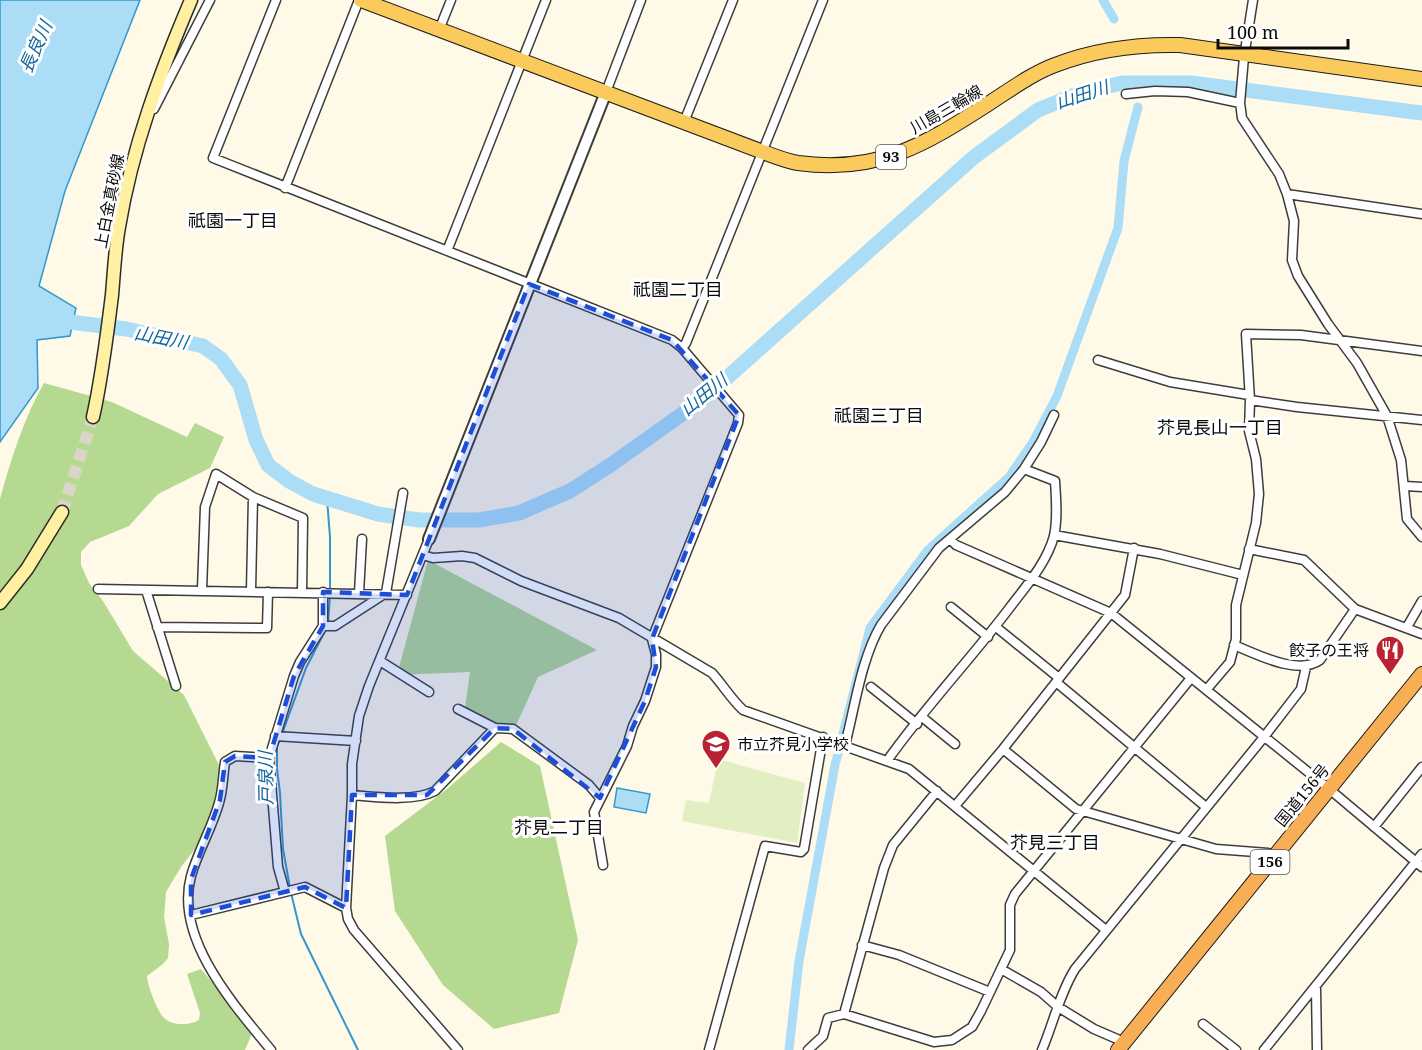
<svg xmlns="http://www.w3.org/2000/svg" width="1422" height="1050" font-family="'Noto Serif','Noto Sans JP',serif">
<rect width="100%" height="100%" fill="#fff9e7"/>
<path fill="#b5d991" d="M44,383L112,402L187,437L195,423L224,437L210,468L158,494L129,526L90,542L81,552V565L89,583L103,601L133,651L184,695L221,769L220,801L202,840L181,867L166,892L164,917L169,944L168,958L163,964L147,976C147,984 157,1010 163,1017C171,1026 189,1026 199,1020L200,1013L187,974L201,969L253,1031L245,1050H0V499C11,459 23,420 44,383Z
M428,560L597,650L538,677L513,732L465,708L470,672L397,675Z
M501,742L540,766L578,940L559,1013L494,1029L443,985L395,911L385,836L447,789Z"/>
<path fill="#e2efc3" d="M718,759L805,783L797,843L682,821L686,800L709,803Z"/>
<path fill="#abdef6" stroke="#3298ce" stroke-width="1.5" d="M0,0H140L65,191L39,286L76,308L70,336L37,340L38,388L0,442Z
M617,788L650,794L646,813L614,807Z"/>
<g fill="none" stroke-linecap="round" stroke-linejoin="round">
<path stroke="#3298ce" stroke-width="2" d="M327,499L330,537V591
M328,623L330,596
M282,734L306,668L326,629
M280,739L277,747V769L280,793L283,849L290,888
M291,893L301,934L358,1050"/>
<path stroke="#abdef6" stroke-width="9" d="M1103,0L1114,19
M789,1050L799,961L835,765L870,628L928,550L1009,477L1033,442L1057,396L1118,228L1124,161L1138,107"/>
<path stroke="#abdef6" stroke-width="15" d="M54,320L126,329L203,346L221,359L240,385L256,440L268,465L289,481L313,494L378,514L419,520H479L519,513L570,491L612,464L702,400L974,157L1038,110L1080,93L1122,83H1191L1422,113"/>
<path stroke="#dad5c6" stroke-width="12" stroke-dasharray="12 6" stroke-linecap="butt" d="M62,512L93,417"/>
<g stroke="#3d3d3d" stroke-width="11">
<path id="minor" d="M276,0L213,158L672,340L682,348L739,415L738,423L652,639L656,654V667L645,701L633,726L627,746L594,812L603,865
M439,30L451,0
M606,92L641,0
M1126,94L1155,91L1188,92L1240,103L1244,57L1253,0
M1240,103L1242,118L1279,174L1287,194L1294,221L1292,260L1298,276L1328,324L1357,363L1387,416L1401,460L1407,519L1422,537
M154,109L210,0
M684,122L733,0
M285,188L359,0
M1287,194L1422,214
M447,251L546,0
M682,348L686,343L823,0
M1098,360L1170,382L1249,395
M1250,400L1297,407L1422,420
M1405,486L1422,487
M1054,535L1160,554L1243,575
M429,539L369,686L359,716L352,764V795L346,908L348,919L354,930L458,1050
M950,539L956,545L1111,613L1328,788L1422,867
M1249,549L1304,560L1355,609L1422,634
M423,555L433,558L462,556L475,558L521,581L619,618L712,673C723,685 731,699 743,710L909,769L1106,930
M98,589L407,595
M146,590L176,686
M202,590L205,507L216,474L253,497L303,518L302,592
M251,591L253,497
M359,593L362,539
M951,607L988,637
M323,626H335L386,593L403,493
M157,627L267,628L268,592
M996,627L1059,678
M1407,627L1422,601
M1234,645C1256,654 1298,676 1320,660L1355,609
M380,661L429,692
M1056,682L1206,807
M871,687L917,724
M1207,689L1230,662L1236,639V605L1256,523L1259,494L1256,459L1249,431L1250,400L1246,334L1301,335L1422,351
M458,709L495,728L513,729L589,785L600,798
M922,717L955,744
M275,736L356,741
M845,745C855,707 861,659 881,625L939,548L1005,492L1024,469L1041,442L1054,415
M1003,749L1076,809L1216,849L1268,853L1274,856
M269,758L235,756L225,762C223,775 223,790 219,803C212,828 198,851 191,876C174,939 235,1006 271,1050
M887,761C925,707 971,659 1011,606C1027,585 1047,562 1054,536C1058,518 1056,498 1055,481L1024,469
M352,795C376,797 414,802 435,791L495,728
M955,806L1003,749L1125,595L1134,548
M1374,827L1422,767
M285,892L278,867L269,758L294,676L300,662L323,626V592
M191,915L305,887L346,908
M862,945L899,955L990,992
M1001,969L1041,992L1058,1007L1094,1029L1124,1042
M1316,988L1317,1050
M844,1014L884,868L893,845L937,791
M1203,1024L1236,1050
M709,1050L765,846L801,852L804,849L823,737
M808,1050L823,1036L828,1018L844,1014L934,1042L952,1040L972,1027L981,1011L1010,950V905L1015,894L1191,678
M1042,1050C1053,1024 1060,993 1075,969L1264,737L1301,689L1306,667
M1264,1050L1422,854"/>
</g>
<g stroke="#3d3d3d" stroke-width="14">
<path id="tertiary" d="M429,539L606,92"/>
</g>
<g stroke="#2c2c2c" stroke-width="15">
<path id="secondary" d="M93,417C102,377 107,336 112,295C114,272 115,249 119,227C132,148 160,73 191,0
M0,603L27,569L62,512"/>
</g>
<g stroke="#1b1b1b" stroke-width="16">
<path id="primary" d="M361,0L763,152C774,156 786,161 798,163C877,174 924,145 988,104C1010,90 1031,74 1055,65C1096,49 1136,44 1180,45L1422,79"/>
</g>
<g stroke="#1b1b1b" stroke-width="16">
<path id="trunk" d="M1118,1050L1422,674"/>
</g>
<use href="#minor" stroke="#fff" stroke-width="8"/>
<use href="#tertiary" stroke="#fff" stroke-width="10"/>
<use href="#secondary" stroke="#fff0a2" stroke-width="12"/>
<use href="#primary" stroke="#facb5c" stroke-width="14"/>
<use href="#trunk" stroke="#f8ae55" stroke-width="14"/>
</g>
<path fill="#1d4ed8" fill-opacity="0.2" stroke="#1d4ed8" stroke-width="4.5" stroke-dasharray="12 8" stroke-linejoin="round" d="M529,284L672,340L739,415L652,639L656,667L645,701L600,798L513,729L495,728L427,795H352L346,908L305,887L191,915V879L220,800L225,762L235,756L269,758L294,676L323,626V592L407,595Z"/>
<defs>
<g id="restaurant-pin" transform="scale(1.5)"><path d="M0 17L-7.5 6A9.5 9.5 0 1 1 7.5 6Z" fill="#ba2231" stroke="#fff"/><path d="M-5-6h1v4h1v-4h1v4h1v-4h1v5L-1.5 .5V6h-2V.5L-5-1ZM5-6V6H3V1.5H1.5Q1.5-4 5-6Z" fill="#fff"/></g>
<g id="school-pin" transform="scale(1.5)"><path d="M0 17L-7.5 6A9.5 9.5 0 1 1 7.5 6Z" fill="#ba2231" stroke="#fff"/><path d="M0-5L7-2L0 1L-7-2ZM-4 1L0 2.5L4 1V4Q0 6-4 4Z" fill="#fff"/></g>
</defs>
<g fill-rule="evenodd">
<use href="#restaurant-pin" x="1390" y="650"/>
<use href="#school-pin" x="716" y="744"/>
</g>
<g text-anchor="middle" stroke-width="6" stroke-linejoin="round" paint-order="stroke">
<g fill="#fff" stroke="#545454" stroke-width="1.5">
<rect x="876" y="145" width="30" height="24" rx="4.5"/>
<rect x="1250.5" y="850" width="39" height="24" rx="4.5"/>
</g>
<g font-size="15" font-weight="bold" fill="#0a0a0a">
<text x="891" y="162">93</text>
<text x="1270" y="867">156</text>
</g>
<g font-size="16" fill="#0a0a0a" stroke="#fff">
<text transform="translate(946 109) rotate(-30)" y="6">川島三輪線</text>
<text transform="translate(109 201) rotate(-79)" y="6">上白金真砂線</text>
<text transform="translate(1302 795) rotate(-51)" y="6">国道156号</text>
</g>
<g font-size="16" fill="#0a0a0a" stroke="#fff" text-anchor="end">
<text x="1369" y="656">餃子の王将</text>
<text x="737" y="750" text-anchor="start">市立芥見小学校</text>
</g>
<g font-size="18" font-style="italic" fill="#14679b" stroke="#fff">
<text transform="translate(36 47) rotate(-66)" y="6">長良川</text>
<text transform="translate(1082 95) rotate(-18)" y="6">山田川</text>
<text transform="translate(161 338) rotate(11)" y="6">山田川</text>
<text transform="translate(704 395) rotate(-39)" y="6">山田川</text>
<text transform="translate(266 778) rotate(-91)" y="6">戸泉川</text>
</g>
<g font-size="18" fill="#0a0a0a" stroke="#fff">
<text x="233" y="227">祇園一丁目</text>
<text x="678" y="296">祇園二丁目</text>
<text x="879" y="422">祇園三丁目</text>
<text x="1220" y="434">芥見長山一丁目</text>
<text x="559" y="834">芥見二丁目</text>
<text x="1055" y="849">芥見三丁目</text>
</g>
</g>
<path d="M1218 39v9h130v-9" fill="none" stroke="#0a0a0a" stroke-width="3"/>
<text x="1227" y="39" font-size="18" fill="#0a0a0a" stroke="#ffffff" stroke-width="4.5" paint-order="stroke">100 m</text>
</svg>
